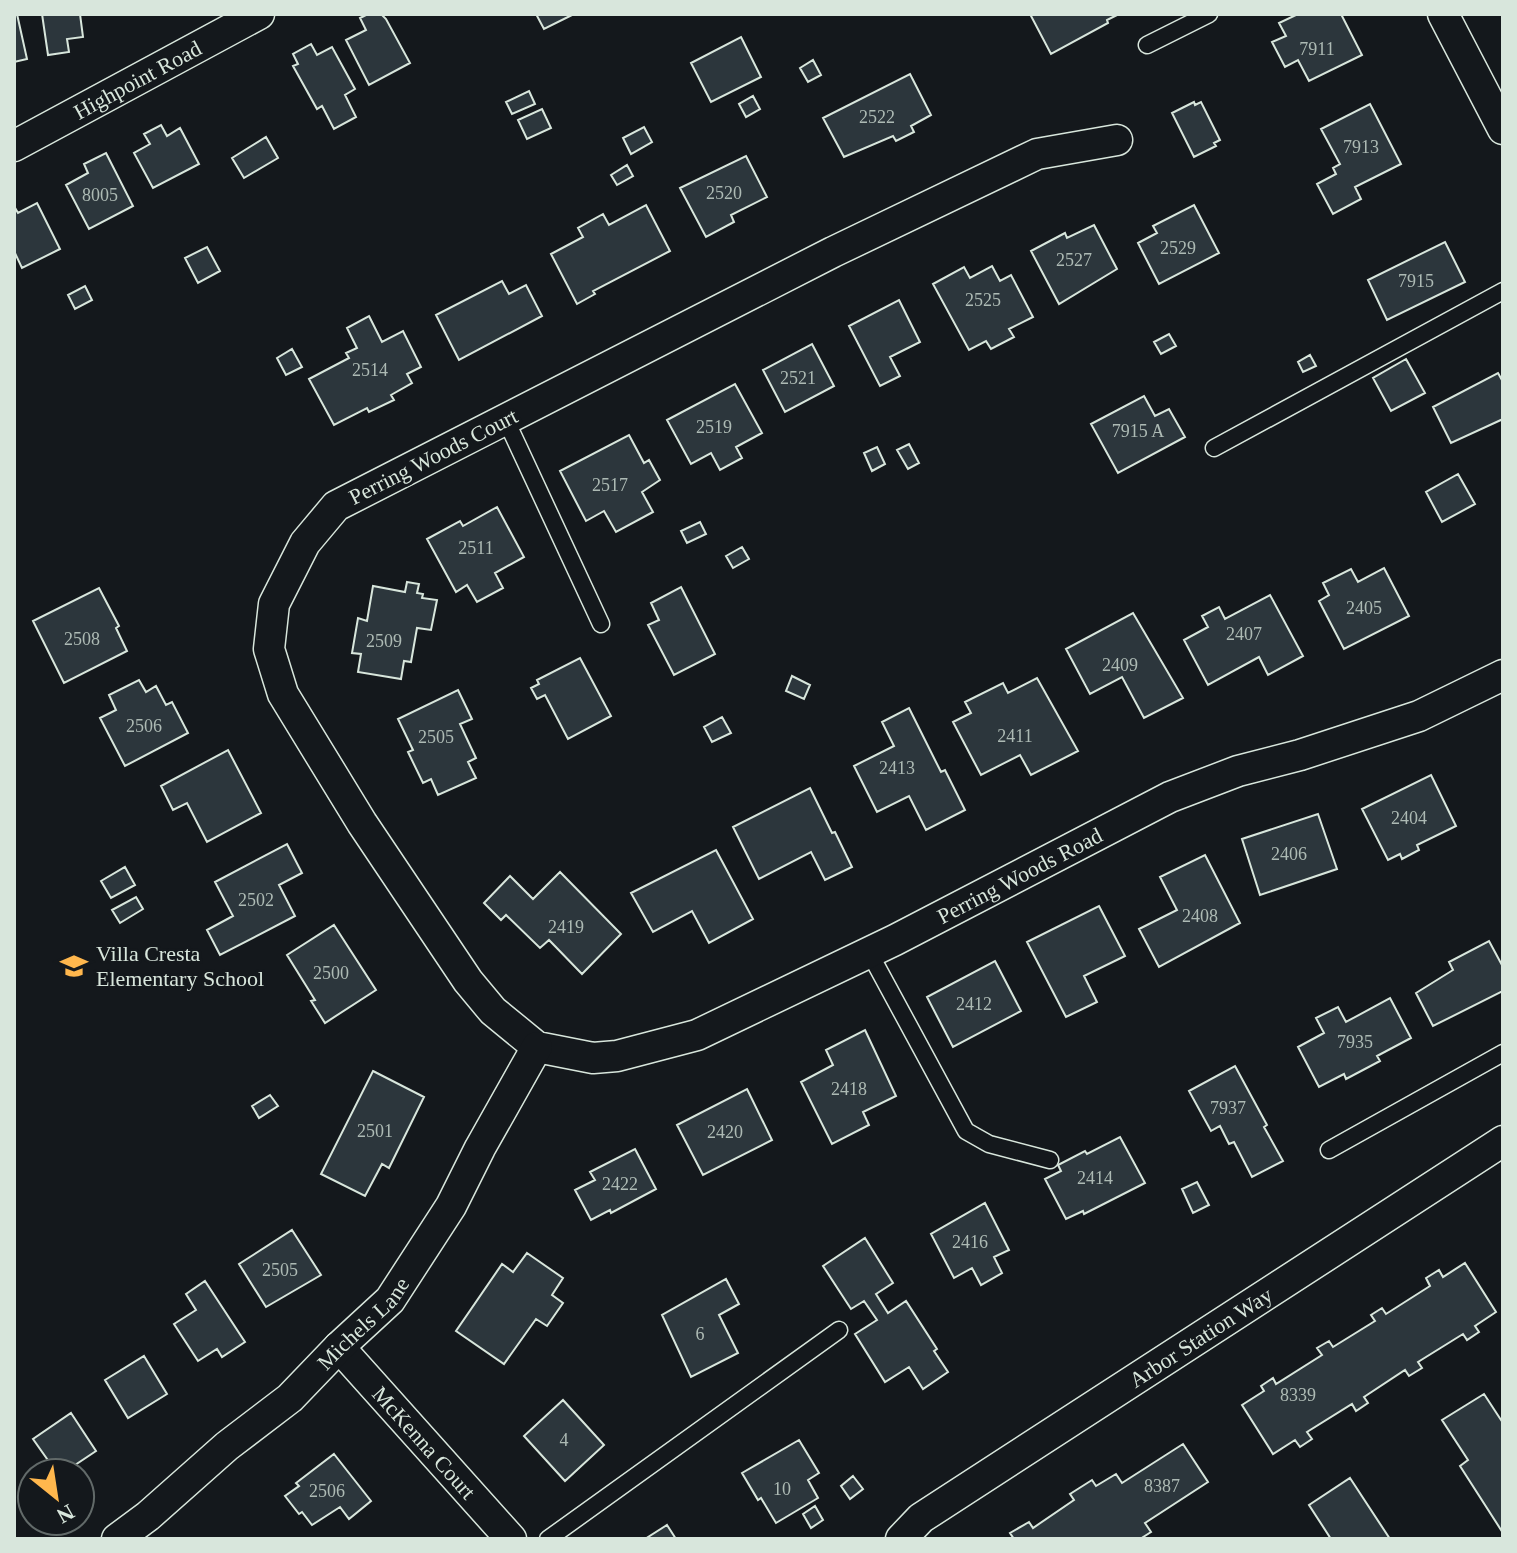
<svg xmlns="http://www.w3.org/2000/svg" width="1517" height="1553" font-family="'Times New Roman',serif">
<rect width="100%" height="100%" fill="#14181c"/>
<path fill="#2c363c" stroke="#d8e6dc" stroke-width="2" d="M14,14H17L27,59L14,62Z
M42,14H80L83,37L67,39L69,52L48,55Z
M368,14H381L386,19L410,63L369,85L346,40L366,30L360,18Z
M536,14H574L544,29Z
M1030,14H1119L1107,20L1108,23L1051,54Z
M1298,14H1341L1362,55L1309,81L1298,60L1285,67L1272,42L1286,36L1279,23Z
M741,37L761,77L711,102L691,63Z
M311,44L317,55L332,47L355,89L345,95L356,117L334,129L322,106L317,109L293,66L298,64L293,54Z
M813,60L821,75L808,82L800,68Z
M910,74L931,115L911,126L914,132L896,141L893,136L844,157L823,118Z
M529,91L535,104L512,114L506,102Z
M753,96L760,109L746,117L739,104Z
M1194,102L1195,105L1201,102L1220,140L1214,143L1216,146L1194,157L1172,113Z
M1370,104L1401,164L1355,187L1361,199L1333,214L1317,184L1336,174L1333,168L1340,164L1321,129Z
M542,109L551,128L527,139L518,120Z
M161,125L167,136L180,128L199,164L153,188L134,153L150,144L144,134Z
M644,127L652,142L631,154L623,138Z
M266,137L278,158L244,178L232,158Z
M106,153L133,206L89,229L66,185L88,173L84,164Z
M746,156L767,197L731,215L734,222L706,237L680,188Z
M627,165L633,176L617,185L611,175Z
M37,203L60,249L22,268L14,251V206L18,213Z
M646,205L670,251L593,291L595,294L577,304L551,254L583,237L578,228L603,214L609,225Z
M1194,205L1219,253L1159,284L1138,243L1157,233L1153,226Z
M1094,225L1117,269L1059,304L1031,251L1065,233L1067,238Z
M1445,242L1465,282L1387,320L1368,280Z
M207,247L220,271L198,283L185,258Z
M992,266L1000,281L1011,275L1033,317L1009,329L1014,337L991,349L986,341L969,350L933,284L964,267L970,278Z
M502,281L509,294L526,285L542,316L459,360L436,315Z
M85,286L92,300L75,309L68,295Z
M899,300L920,342L890,357L900,376L880,386L849,326Z
M369,316L382,342L403,331L421,367L407,374L412,383L391,395L394,400L369,412L367,408L334,425L309,379L349,358L346,353L357,348L347,328Z
M1169,334L1176,346L1161,354L1154,342Z
M812,344L834,386L785,412L763,370Z
M292,349L302,367L286,375L277,358Z
M1310,355L1316,366L1303,372L1298,362Z
M1406,359L1425,393L1391,411L1373,378Z
M1498,373L1503,382V419L1451,443L1433,407Z
M735,384L762,433L736,447L742,458L720,470L711,453L691,464L667,420Z
M1144,396L1155,416L1169,409L1185,437L1118,473L1091,424Z
M629,435L644,463L649,460L660,480L642,492L653,512L616,532L604,511L586,521L560,471Z
M909,444L919,463L908,469L897,450Z
M877,447L885,464L872,471L864,453Z
M1458,474L1475,504L1442,522L1426,492Z
M497,507L524,557L495,573L503,588L477,602L467,585L456,592L427,539L460,521L463,526Z
M700,522L706,534L687,543L681,531Z
M742,547L749,559L733,568L726,556Z
M1384,568L1409,616L1344,649L1319,601L1329,595L1323,583L1351,569L1358,582Z
M407,582L419,584L417,593L423,594L422,598L437,600L431,630L417,628L411,662L404,661L401,679L358,672L361,654L352,653L358,618L367,621L373,586L405,592Z
M681,587L715,654L674,675L648,625L659,620L651,603Z
M99,588L119,626L116,628L127,651L64,683L33,621Z
M1270,595L1303,656L1268,675L1259,657L1208,685L1184,640L1208,627L1202,616L1219,607L1225,619Z
M1133,613L1183,698L1144,718L1122,677L1090,694L1066,649Z
M580,658L611,716L568,739L545,695L537,699L531,688L539,684L537,680Z
M792,676L810,685L804,699L786,691Z
M1037,678L1078,751L1031,775L1020,755L981,775L953,722L971,713L965,702L1003,683L1008,693Z
M139,680L146,692L156,686L166,705L172,702L188,733L125,766L100,718L116,710L109,695Z
M458,690L472,719L460,724L476,758L468,762L476,778L438,795L431,779L423,783L408,752L413,750L398,719Z
M909,708L941,772L945,770L965,810L926,830L909,796L877,812L854,766L894,746L882,722Z
M722,717L731,733L712,742L704,727Z
M228,750L261,813L207,842L187,803L173,810L161,786Z
M1431,775L1456,826L1417,845L1419,850L1402,859L1400,854L1388,860L1362,809Z
M810,788L832,833L835,832L852,867L825,880L811,852L759,879L733,827Z
M1318,814L1337,869L1260,895L1242,839Z
M287,844L302,873L279,885L295,916L220,955L207,930L233,916L215,882Z
M716,850L753,919L709,943L692,911L653,932L631,893Z
M1205,855L1240,923L1159,967L1139,929L1177,910L1160,877Z
M125,867L135,885L111,898L101,881Z
M560,872L621,934L582,974L549,940L540,948L506,915L501,920L484,903L510,876L533,899Z
M136,897L143,909L120,923L112,910Z
M1099,906L1125,956L1084,976L1097,1002L1066,1017L1027,942Z
M334,925L376,990L325,1023L311,1001L315,1000L287,955Z
M1489,941L1503,967V991L1433,1026L1416,993L1453,970L1449,962Z
M995,961L1021,1011L953,1047L927,997Z
M1390,998L1411,1038L1377,1056L1380,1061L1346,1079L1344,1074L1319,1087L1298,1047L1324,1033L1316,1018L1338,1007L1346,1022Z
M865,1030L896,1096L863,1112L869,1125L832,1144L801,1082L833,1065L826,1050Z
M1235,1066L1267,1125L1264,1127L1283,1161L1252,1177L1234,1142L1229,1144L1220,1126L1211,1131L1189,1091Z
M373,1071L424,1097L389,1168L382,1164L365,1196L321,1174Z
M747,1089L772,1140L703,1175L677,1125Z
M270,1095L278,1106L259,1118L252,1106Z
M1120,1137L1145,1183L1084,1214L1083,1211L1066,1219L1045,1179L1061,1171L1058,1165L1085,1151L1087,1154Z
M635,1149L656,1189L611,1213L610,1210L591,1220L575,1190L595,1180L590,1172Z
M1197,1182L1209,1205L1193,1213L1182,1189Z
M985,1203L1009,1250L994,1257L1002,1273L981,1285L972,1268L954,1278L931,1234Z
M292,1230L321,1275L266,1307L239,1264Z
M865,1238L893,1283L876,1294L888,1313L906,1301L937,1349L934,1351L948,1372L923,1389L909,1367L885,1382L855,1334L877,1320L864,1301L851,1309L823,1266Z
M527,1253L563,1278L552,1295L563,1303L547,1326L536,1319L504,1364L456,1331L502,1264L513,1272Z
M1465,1263L1496,1312L1475,1326L1479,1332L1467,1340L1463,1334L1418,1362L1422,1368L1409,1376L1405,1370L1364,1397L1368,1403L1356,1411L1352,1404L1307,1432L1312,1439L1300,1447L1295,1440L1273,1454L1242,1405L1264,1391L1261,1386L1273,1378L1276,1384L1322,1355L1317,1348L1329,1341L1333,1347L1375,1321L1371,1315L1382,1308L1386,1314L1430,1286L1426,1278L1439,1270L1443,1277Z
M726,1279L739,1304L719,1315L738,1353L691,1377L662,1315Z
M205,1281L245,1342L222,1357L217,1349L198,1361L174,1324L196,1310L186,1294Z
M144,1356L167,1394L128,1418L105,1380Z
M1484,1394L1503,1423V1533L1460,1466L1468,1460L1442,1420Z
M563,1400L604,1445L565,1481L524,1436Z
M71,1413L96,1451L63,1473H57L33,1439Z
M799,1440L819,1473L808,1480L818,1498L776,1523L761,1498L758,1500L742,1473Z
M1183,1444L1208,1482L1145,1523L1151,1532L1140,1539H1014L1010,1533L1029,1522L1033,1528L1074,1500L1070,1494L1092,1480L1096,1486L1116,1474L1122,1483Z
M334,1454L371,1501L349,1519L340,1507L312,1525L302,1512L299,1514L285,1496L299,1486L296,1483Z
M853,1476L863,1489L850,1499L841,1486Z
M1350,1478L1390,1539H1331L1309,1505Z
M815,1506L823,1520L811,1528L803,1514Z
M667,1525L676,1539H645Z"/>
<g fill="none" stroke-linecap="round" stroke-linejoin="round">
<g stroke="#d8e6dc" stroke-width="19">
<path id="lane" d="M1147,45L1209,14
M505,418L601,624
M1214,448L1503,291
M869,952L966,1131L989,1144L1050,1160
M1329,1150L1503,1053
M548,1539L839,1330"/>
</g>
<g stroke="#d8e6dc" stroke-width="33">
<g id="street">
<path d="M1443,14L1503,129"/>
<path id="s1" d="M1117,140L1037,154L833,252L336,506L305,543L274,604L269,649L283,694L362,823L468,981L493,1011L537,1047L593,1058L617,1056L697,1035L895,940L1170,797L1238,771L1300,755L1419,716L1503,675"/>
<path id="s2" d="M14,146L259,14"/>
<path id="s3" d="M339,1347L511,1539"/>
<path id="s4" d="M117,1539L148,1516L227,1446L290,1398L339,1347L390,1300L451,1206L480,1148L537,1047"/>
<path id="s5" d="M901,1539L921,1518L1503,1141"/>
</g>
</g>
<use href="#lane" stroke="#14181c" stroke-width="16"/>
<use href="#street" stroke="#14181c" stroke-width="30"/>
</g>
<defs>
<g id="school-bare" transform="scale(2.16)"><path d="M0-5L7-2L0 1L-7-2ZM-4 1L0 2.5L4 1V4Q0 6-4 4Z" fill="#ffb74d" stroke="#14181c" stroke-width="2.5" paint-order="stroke"/></g>
</defs>
<g fill-rule="evenodd">
<use href="#school-bare" x="74" y="966"/>
</g>
<g text-anchor="middle" stroke-width="6" stroke-linejoin="round" paint-order="stroke">
<g font-size="18" fill="#adbab4">
<text x="1317" y="55">7911</text>
<text x="877" y="123">2522</text>
<text x="1361" y="153">7913</text>
<text x="724" y="199">2520</text>
<text x="100" y="201">8005</text>
<text x="1178" y="254">2529</text>
<text x="1074" y="266">2527</text>
<text x="1416" y="287">7915</text>
<text x="983" y="306">2525</text>
<text x="370" y="376">2514</text>
<text x="798" y="384">2521</text>
<text x="714" y="433">2519</text>
<text x="1138" y="437">7915 A</text>
<text x="610" y="491">2517</text>
<text x="476" y="554">2511</text>
<text x="1364" y="614">2405</text>
<text x="1244" y="640">2407</text>
<text x="82" y="645">2508</text>
<text x="384" y="647">2509</text>
<text x="1120" y="671">2409</text>
<text x="144" y="732">2506</text>
<text x="1015" y="742">2411</text>
<text x="436" y="743">2505</text>
<text x="897" y="774">2413</text>
<text x="1409" y="824">2404</text>
<text x="1289" y="860">2406</text>
<text x="256" y="906">2502</text>
<text x="1200" y="922">2408</text>
<text x="566" y="933">2419</text>
<text x="331" y="979">2500</text>
<text x="974" y="1010">2412</text>
<text x="1355" y="1048">7935</text>
<text x="849" y="1095">2418</text>
<text x="1228" y="1114">7937</text>
<text x="375" y="1137">2501</text>
<text x="725" y="1138">2420</text>
<text x="1095" y="1184">2414</text>
<text x="620" y="1190">2422</text>
<text x="970" y="1248">2416</text>
<text x="280" y="1276">2505</text>
<text x="700" y="1340">6</text>
<text x="1298" y="1401">8339</text>
<text x="564" y="1446">4</text>
<text x="1162" y="1492">8387</text>
<text x="782" y="1495">10</text>
<text x="327" y="1497">2506</text>
</g>
<g font-size="22" fill="#d8e6dc" stroke="#14181c">
<text dy="8" stroke="none"><textPath href="#s2" startOffset="140">Highpoint Road</textPath></text>
<text transform="translate(433 456) rotate(-27)" y="8">Perring Woods Court</text>
<text dy="8" stroke="none"><textPath href="#s1" startOffset="2036">Perring Woods Road</textPath></text>
<text dy="8" stroke="none"><textPath href="#s4" startOffset="328">Michels Lane</textPath></text>
<text dy="8" stroke="none"><textPath href="#s5" startOffset="362">Arbor Station Way</textPath></text>
<text dy="8" stroke="none"><textPath href="#s3" startOffset="128">McKenna Court</textPath></text>
</g>
<g font-size="22" fill="#d8e6dc" stroke="#14181c" text-anchor="start">
<text x="96" y="961">Villa Cresta<tspan x="96" dy="25">Elementary School</tspan></text>
</g>
</g>
<rect width="1517" height="1553" fill="none" stroke="#d8e6dc" stroke-width="32"/>
<g transform="translate(56 1497) rotate(150)"><circle r="38" fill="#14181c" stroke="#626a69" stroke-width="2"/>
<path d="M0-6L14 30L0 20L-14 30Z" fill="#ffb74d"/>
<text y="-12" font-size="22" font-weight="bold" text-anchor="middle" fill="#d8e6dc">N</text>
</g>
</svg>
